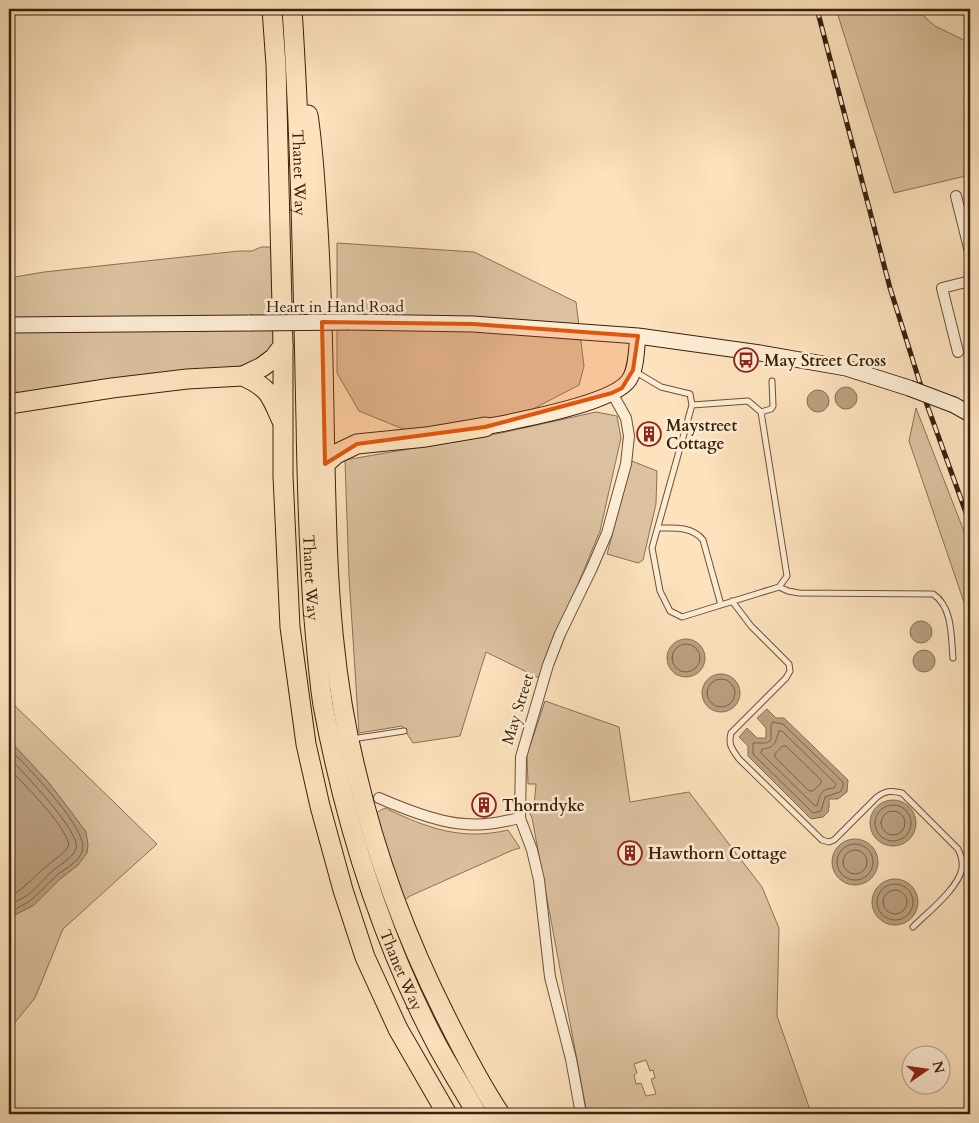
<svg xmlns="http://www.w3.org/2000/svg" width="979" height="1123" font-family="Cardo,serif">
<rect width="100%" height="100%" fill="#fce2bd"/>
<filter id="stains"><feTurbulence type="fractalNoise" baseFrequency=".004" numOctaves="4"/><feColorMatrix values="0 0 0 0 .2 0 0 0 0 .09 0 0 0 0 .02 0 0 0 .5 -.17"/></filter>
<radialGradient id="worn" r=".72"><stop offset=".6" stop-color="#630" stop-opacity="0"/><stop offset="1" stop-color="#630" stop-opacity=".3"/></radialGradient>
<path fill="#dbc19f" stroke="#8a7156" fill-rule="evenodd" d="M836,9H916L935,26L970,43V175L894,193Z
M337,243L474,252L576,302L584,366L579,385L533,409L484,420L408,431L359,411L337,373Z
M261,247H274V352L256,364L21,394L9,386V335L12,320H9V278L44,272L239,251H252Z
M916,408L970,547V620L909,441Z
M596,412L617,416L621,438L600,531L539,678L486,652L460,736L413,743L402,726L359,733L349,576L345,460L501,433Z
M632,461L657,471L656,504L643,560L638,563L607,554Z
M9,700L157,844L63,929L35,998L12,1026L9,1027V918L34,905L60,879L78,865L86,832L49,783L9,740Z
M545,701L619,727L630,802L689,792L762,887L779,928L777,1016L810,1110L794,1114H676L671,1108L617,1114H587L532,818L527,807H534L536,784H528L527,755ZM623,842H637L636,865L623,864ZM646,1060L650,1071L653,1070L655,1078L651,1079L656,1094L646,1096L641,1083L636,1084L634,1075L637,1073L634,1064Z
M385,808C427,828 461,841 508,830L520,848L513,850L410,896L403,901L372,815Z"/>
<path fill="#baa081" stroke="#866d52" d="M835 398a11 11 0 1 1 22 0a11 11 0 1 1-22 0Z
M807 401a11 11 0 1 1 22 0a11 11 0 1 1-22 0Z
M910 632a11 11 0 1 1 22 0a11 11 0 1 1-22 0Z
M667 658a19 19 0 1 1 38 0a19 19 0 1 1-38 0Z
M913 661a11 11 0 1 1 22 0a11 11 0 1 1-22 0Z
M702 693a19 19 0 1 1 38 0a19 19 0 1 1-38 0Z
M767,709L776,718H784L848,780L847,792L838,799H829V808L828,809L829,811L823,817L811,819L748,756V746L739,737L747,728L757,738H766V728L757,718Z
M9,740L49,783L72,813L86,832L88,845L87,853L78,865L60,879L34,905L9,918Z
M870 823a23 23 0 1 1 46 0a23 23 0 1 1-46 0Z
M832 862a23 23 0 1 1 46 0a23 23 0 1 1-46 0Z
M872 902a23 23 0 1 1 46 0a23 23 0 1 1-46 0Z"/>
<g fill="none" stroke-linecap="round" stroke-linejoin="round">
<path stroke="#7a6046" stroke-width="1" d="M672 658a14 14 0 1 1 28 0a14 14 0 1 1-28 0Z
M707 693a14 14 0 1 1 28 0a14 14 0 1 1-28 0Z
M773,722L783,724L843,782V787L840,792L825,797L821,811L813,813L753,754V743H766L771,740V725Z
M779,731H782L836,784L834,788C820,789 820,795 817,806L814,805L761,753L762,749C776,748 775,742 779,731Z
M783,746H786L821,780V783L813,791H809L775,757V754Z
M9,748C24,764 91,830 82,852C77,863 66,868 57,875C48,883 41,892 32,899C26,905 16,908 9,912
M9,757C21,771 82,832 76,849C72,859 59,865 51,872C43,880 35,890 26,896C20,900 14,902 9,905
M9,768C24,785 65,824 69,845C64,854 56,858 49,864C34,876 27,887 9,897
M875 823a18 18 0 1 1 36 0a18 18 0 1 1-36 0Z
M881 823a12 12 0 1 1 24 0a12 12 0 1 1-24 0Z
M837 862a18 18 0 1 1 36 0a18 18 0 1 1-36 0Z
M843 862a12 12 0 1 1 24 0a12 12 0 1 1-24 0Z
M877 902a18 18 0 1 1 36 0a18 18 0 1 1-36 0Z
M883 902a12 12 0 1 1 24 0a12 12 0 1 1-24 0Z"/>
<g stroke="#6a5138" stroke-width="7">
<path id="lane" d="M636,372L661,387L690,394L692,405L652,548L660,591L670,611L682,617L779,587L787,576L761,412L748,401L692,405
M761,412L771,409L773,406L772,381
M658,528C674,528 692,526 703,540L721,605
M779,587L788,591L799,593L933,594C953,607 951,637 953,658
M732,601L751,626L789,664L790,671L786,678L731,733C728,745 732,749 739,759L822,840L829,842L834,840L877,797C885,791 891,790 902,793L958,849C961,855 963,861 962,868C959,888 927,913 913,927
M352,739L404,731"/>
</g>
<g stroke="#6a5138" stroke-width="12">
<path id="street" d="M956,196L970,252
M958,352L942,288L970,281
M379,798C402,808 441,823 465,824C484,826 502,822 520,818
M581,1114L571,1059L550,977L539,880L532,850L520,818L521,757L548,665L560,634L591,570L607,533L626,464L629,436L626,418L612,393"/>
</g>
<g stroke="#39210c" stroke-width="17">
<path id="secondary" d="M350,322L473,324L638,336L760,353L846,368L909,388
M9,325L250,323
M954,405L970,414
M485,427C515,421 613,404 629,380C637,368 636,350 638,336"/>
</g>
<g stroke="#39210c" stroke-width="21">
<g id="highway">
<path d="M272,9L276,65L283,346V476L290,627L306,744L320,806L343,890L365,957L398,1029L447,1114"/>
<path id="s1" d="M292,9C301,146 303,283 306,420C307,483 309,546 313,608C316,640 318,673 323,705C345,823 381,939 437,1045C450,1069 464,1091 477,1114"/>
<path d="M308,115C313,147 315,180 317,213C324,310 323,407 326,503C328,593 334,684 356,771C376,857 407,940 447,1019C463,1051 480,1084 500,1114"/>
<path d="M243,376C269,388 270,394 281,419"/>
<path d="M9,404L112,388L187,379L243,376L262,367L274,358L283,346"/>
<path d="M325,464L336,454L357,444L426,437L485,427"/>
</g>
</g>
<use href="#lane" stroke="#fdecd4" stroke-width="5"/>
<use href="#street" stroke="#fdecd4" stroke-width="10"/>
<use href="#secondary" stroke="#fdecd4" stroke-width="15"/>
<use href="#highway" stroke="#fce2bd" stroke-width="19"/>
<g stroke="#39210c" stroke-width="5">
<path id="rail" d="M817,9L890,288L926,402L970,524"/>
</g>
<use href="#rail" stroke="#fdecd4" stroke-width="3" stroke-dasharray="9" stroke-linecap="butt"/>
<g stroke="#39210c" stroke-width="17" stroke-linecap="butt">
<path id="secondary-bridge" d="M250,323L350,322
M909,388L954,405"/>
</g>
<use href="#secondary-bridge" stroke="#fdecd4" stroke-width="15"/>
</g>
<path fill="#df560c" fill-opacity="0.2" stroke="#df560c" stroke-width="4" stroke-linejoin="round" d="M322,322L473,324L638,336L633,370L622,388L612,393L485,427L357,444L325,464Z"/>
<defs>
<g id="bus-ring" transform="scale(1.25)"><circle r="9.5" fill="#fdecd4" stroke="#8f2418" stroke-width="1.5"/><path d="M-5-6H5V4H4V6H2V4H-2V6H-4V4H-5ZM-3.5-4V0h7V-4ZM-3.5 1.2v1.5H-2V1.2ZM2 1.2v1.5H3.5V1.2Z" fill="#8f2418"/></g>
<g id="building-ring" transform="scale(1.25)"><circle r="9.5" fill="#fdecd4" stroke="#8f2418" stroke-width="1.5"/><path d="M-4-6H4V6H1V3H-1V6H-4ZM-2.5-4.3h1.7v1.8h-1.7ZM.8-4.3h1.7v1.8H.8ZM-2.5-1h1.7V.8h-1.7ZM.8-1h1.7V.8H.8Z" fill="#8f2418"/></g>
</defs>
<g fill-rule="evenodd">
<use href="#bus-ring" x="746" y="360"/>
<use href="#building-ring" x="649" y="434"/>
<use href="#building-ring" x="484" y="805"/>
<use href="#building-ring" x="630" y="853"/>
</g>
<g text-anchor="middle" stroke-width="5" stroke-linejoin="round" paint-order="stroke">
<g font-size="16" fill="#39210c" stroke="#fdecd4">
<text dy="6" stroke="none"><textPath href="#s1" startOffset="164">Thanet Way</textPath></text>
<text x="335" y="312">Heart in Hand Road</text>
<text dy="6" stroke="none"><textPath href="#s1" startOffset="569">Thanet Way</textPath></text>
<text transform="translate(517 709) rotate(-73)" y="6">May Street</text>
<text dy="6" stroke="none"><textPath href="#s1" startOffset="974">Thanet Way</textPath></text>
</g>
<g font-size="16" font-weight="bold" fill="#39210c" stroke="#fdecd4" text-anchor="start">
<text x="764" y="366">May Street Cross</text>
<text x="666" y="431">Maystreet<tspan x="666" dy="18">Cottage</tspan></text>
<text x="502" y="811">Thorndyke</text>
<text x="648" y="859">Hawthorn Cottage</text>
</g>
</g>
<rect width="979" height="1123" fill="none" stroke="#fce2bd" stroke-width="30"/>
<rect x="10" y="10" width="959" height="1103" fill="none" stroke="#39210c" stroke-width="2.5"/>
<rect x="15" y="15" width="949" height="1093" fill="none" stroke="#39210c"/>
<g transform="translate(926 1070) rotate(77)"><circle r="24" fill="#fdecd4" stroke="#af9b84"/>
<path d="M0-4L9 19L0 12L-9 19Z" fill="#8f2418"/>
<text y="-8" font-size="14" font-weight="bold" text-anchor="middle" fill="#39210c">N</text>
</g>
<rect width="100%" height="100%" filter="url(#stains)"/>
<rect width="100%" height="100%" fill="url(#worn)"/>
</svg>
